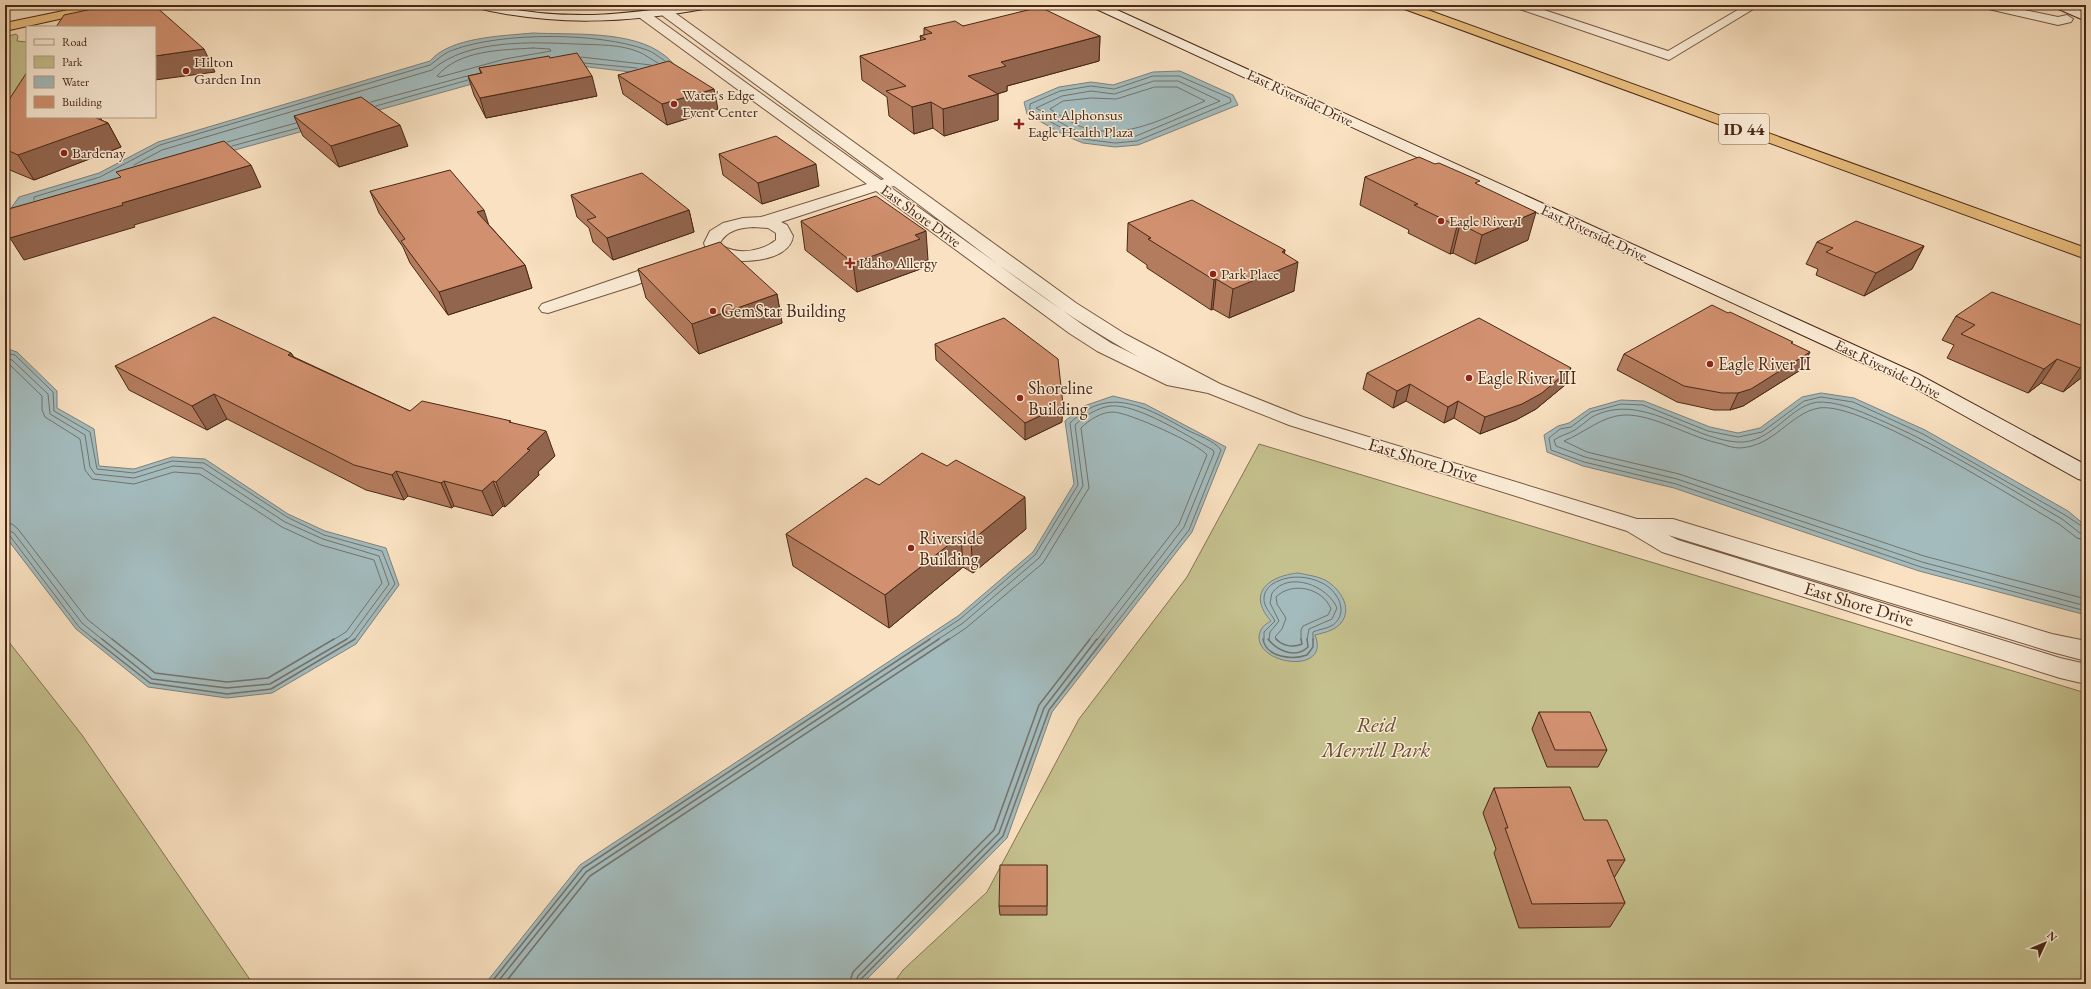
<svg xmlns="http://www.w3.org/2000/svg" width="2091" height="989" font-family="'EB Garamond',serif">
<rect width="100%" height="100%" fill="#f9e1c1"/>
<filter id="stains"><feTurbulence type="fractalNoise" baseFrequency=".005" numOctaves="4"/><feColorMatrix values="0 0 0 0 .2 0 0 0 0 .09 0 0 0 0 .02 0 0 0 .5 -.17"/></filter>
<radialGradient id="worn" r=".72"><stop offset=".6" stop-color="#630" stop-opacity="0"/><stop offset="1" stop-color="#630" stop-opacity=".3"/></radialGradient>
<path fill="#c5c18e" stroke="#877452" d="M16,34L18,36L17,41L27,42V90L5,124V37Z
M1259,444L2086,693V984H893L903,970L987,892L1079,719L1187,577Z
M5,637L82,735L253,984H5Z"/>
<path fill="#a3bbbd" stroke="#7f807a" d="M533,33C572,35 632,30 664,55C670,59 674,65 679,70L647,74L572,65L508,74L41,204L11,208L19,197L99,173L158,142L430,61C450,37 502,36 533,33Z
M1180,71L1233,95L1238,105L1138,145L1115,147L1083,143L1066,136L1027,114L1024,102L1059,87L1091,82L1113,85L1153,72Z
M5,348L17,352L57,391V408L94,429L99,466L134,469L172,457L205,459L288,514L325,531L386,548L399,585L356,644L272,693L227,698L148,687L76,629L5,536Z
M1821,393L1854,398L1925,430L2068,511L2086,526V615L1919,571L1674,488L1583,466L1547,452L1544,435L1558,426L1569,423L1589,409L1621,400L1644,401L1710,427L1738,433L1760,428L1802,397Z
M1113,396L1145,404L1226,447L1192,532L1052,712L1007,838L862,984H485L580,865L958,616L1033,552L1074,484L1065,421L1084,406Z
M1298,573C1307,575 1317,576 1325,580C1341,589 1355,611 1338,626C1332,631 1323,633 1315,635C1331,674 1259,666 1259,637C1260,628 1264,625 1271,621C1246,593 1269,576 1298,573Z"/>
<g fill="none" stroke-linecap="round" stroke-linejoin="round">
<path stroke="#767269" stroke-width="1" d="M533,48L550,49L551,51L505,59L440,77L437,76C459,50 501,50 533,48Z
M581,57L651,65
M584,63L637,68
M1153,76H1179L1230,98L1231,102L1137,141L1115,143L1083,139L1030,111V104L1060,91L1091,86L1114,89Z
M1154,81H1178L1220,101L1136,136L1116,138L1085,134L1070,128L1036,108L1062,96L1091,91L1114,94Z
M1155,87H1177L1205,101C1166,117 1128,140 1085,128C1072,124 1061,116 1050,109L1063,101L1091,98L1116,99Z
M371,102L467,76
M376,106L468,80
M227,142L296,123
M232,146L298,128
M134,165L162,150L432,70C467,39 532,42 576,44C597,45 620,44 639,52C646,55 652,60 658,63
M34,200V197L100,177L160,145L430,65C437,60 444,53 453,50C501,32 599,32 647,50C653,52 659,57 665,61
M5,353L15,355L53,392L54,411L90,432L97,469L134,473L172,461L204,463L287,517L324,535L382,551L395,584L354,640
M5,358L12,360L48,394L50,414L85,435L90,467L95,474L134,478L173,466L202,468L285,522L323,539L379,556L389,584L350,637L345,640
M5,364L10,365L42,396V410L45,417L80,439L85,470L92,479L134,484L174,472L200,474L282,527L321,545L374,560L382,583L346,632L333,640
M5,523L12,524L18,529L87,619L113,640
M5,529L14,533L82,623L103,640
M2086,529L2065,515L1923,434L1853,402L1821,397L1804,401L1762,432L1738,437L1708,431L1643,405L1621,404L1591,412L1571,427L1560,429L1549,438L1551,450L1584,462L1676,484L1921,567L2086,611
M5,534L10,536L79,627L95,640
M2086,534L2080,533L2062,519C2005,486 1948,450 1887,423C1866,414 1845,403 1822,402C1791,401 1773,445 1737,442C1688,438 1641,391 1592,417C1586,421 1581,426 1575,430C1568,434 1561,435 1554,440L1556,446L1585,457L1677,479L1922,562L2086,606
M2086,540L2077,538L2059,524C2015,499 1862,401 1819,408C1790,413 1775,446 1740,448C1734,448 1727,446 1722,444C1691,438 1654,414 1624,415C1602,416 1584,433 1564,441L1587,452L1679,474L1924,556L2086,599
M928,640L960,619L1035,555L1078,485L1070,423C1109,384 1147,408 1187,430C1197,435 1215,441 1221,450L1189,530L1103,640
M937,640L963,623L1039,558L1083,486L1075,425C1084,416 1097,408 1110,406C1137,403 1189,437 1213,450L1214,453L1184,527L1097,640
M948,640L966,628L1043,563L1089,488L1081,428C1089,420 1101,412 1113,412C1128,412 1199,444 1207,455L1179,524L1089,640
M1264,640V632L1275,621C1271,613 1263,607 1264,597C1265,589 1271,584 1278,581C1292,575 1308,576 1322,583C1337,590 1350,612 1333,625C1327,629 1319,629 1313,632V640
M1269,640L1270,632L1279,621L1270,603L1272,593C1289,570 1328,586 1337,608L1332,619L1309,629L1307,640
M1277,640L1275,637L1282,629L1286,618L1277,604L1276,597C1292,581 1323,588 1331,609L1328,615L1303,626L1301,630V640"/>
<path stroke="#767269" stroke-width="1.5" d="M94,639L150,683L227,694L271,689L355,639
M102,639L152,679L227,688L270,684L347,639
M112,639L155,673L227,682L268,678L334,639
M1263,639C1266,658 1293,660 1307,655L1313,647V639
M1268,639C1277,651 1296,659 1308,647L1307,639
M1276,639C1283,646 1293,648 1302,644L1301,639
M490,984L583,868L930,639
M496,984L586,872L939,639
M504,984L590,876L949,639
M849,984L853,972L994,830L1039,705L1090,639
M855,984L858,976L999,833L1044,708L1097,639
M860,984L861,979L1003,836L1049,710L1104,639"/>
<g stroke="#755640" stroke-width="2">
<path id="street" d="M1512,5H1529L1668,51L1746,5H1760L1669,60L1514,7Z
M1978,5H2000L2058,17L2067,15L2073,19L2071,22L2058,25L1984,8Z
M667,9L671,10L1076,303L1125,334L1220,384L1303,417L1637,519H1673L2052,634L2086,641V661L2052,652L1668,535L1678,540L2060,658L2086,664V684L2060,678L1662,552L1627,531L1289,425L1208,393L1167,385L1097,351L1069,333L876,191L781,222L787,225L793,236C790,264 729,266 710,254C707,251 705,247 704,243L710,231L723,223L743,218L761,217L867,184L640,18L638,15L640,12H648L881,180L884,179L663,16L661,13ZM894,186C973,244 1053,311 1139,357L1111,343L1083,325L890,187ZM753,227L768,228L776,233V240C761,252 739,255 722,246L720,243C727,230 740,228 753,227Z
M667,261L673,262L676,266L673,270L636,285L548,313L542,312L539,308L542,304Z"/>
</g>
<g stroke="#492815" stroke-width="2">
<path id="secondary" d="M471,5C492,5 511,10 532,12C552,15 573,15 593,15C634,14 674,5 715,5L709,8C629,23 552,27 473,7Z
M1090,5H1106L1918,374L2086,465V481L2078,479L1904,382L1092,7Z
M2052,5H2068L2086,13V21L2054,7Z"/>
</g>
<g stroke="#492815" stroke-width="2">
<path id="highway" d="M92,5H115L109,8L5,31V23Z
M1397,5H1414L2086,248V259L1399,7Z"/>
</g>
<use href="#street" fill="#fbecd7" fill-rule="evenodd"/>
<use href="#secondary" fill="#fbecd7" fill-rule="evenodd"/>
<use href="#highway" fill="#ecc080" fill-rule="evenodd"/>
</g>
<path fill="#b47c5f" stroke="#492815" d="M963,26L1100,36L1099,61L1007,86V91L997,94H998V120L944,136L933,128L914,134L889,116L887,97L862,80L860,56L921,41L920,36L924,35V28Z
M550,58L597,96L486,118L474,95L468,76L481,73L479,68Z
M618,75L718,109L667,125L623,94Z
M5,106L27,117H100L101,120L108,123L121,147L34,180L5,168Z
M294,116L408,146L339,167L303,136Z
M719,154L819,186L762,204L723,175Z
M1365,177L1479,185L1528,240L1475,264L1453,253L1450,254L1408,233L1409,230L1360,205Z
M370,191L489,225L525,265L532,288L448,315L410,263L403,247L379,213Z
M571,195L689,210L694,232L613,260L593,242L589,228L577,217Z
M801,221L928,260L922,262L923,268L857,292L805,250Z
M1128,223L1285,250L1284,253L1294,291L1229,318L1213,309L1211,310L1147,268V265L1127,251Z
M1817,242L1924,246L1912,269L1864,296L1816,275L1818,269L1806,264Z
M638,269L777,294L782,323L699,354L646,298Z
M1956,316L2086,327V374L2063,392L2041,383L2028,393L1947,358L1954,345L1942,340Z
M935,344L1062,422L1025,440L936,360Z
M1792,344L1802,369L1743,406L1730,410H1714L1677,402L1617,370L1624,354Z
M291,353L294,357L410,411L512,423L555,456L538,472L539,475L505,507L503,506L493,516L454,506L452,508L408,496L404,500L366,490L227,419L207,430L129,390L115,366Z
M1367,373L1565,385L1536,409L1516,420L1480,434L1454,418L1444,423L1406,401L1393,408L1363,389Z
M879,485L1026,529L973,573L963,567L889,628L793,566L786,534Z
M1539,712L1607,750L1598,767H1547L1532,729Z
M1494,788L1584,820L1625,860L1614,878L1625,903L1610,927L1519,928L1494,853L1496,849L1483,813Z
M1047,865V915H1000L999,906Z"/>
<path fill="#92654e" stroke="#492815" d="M1100,36L1099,61L1007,86V91L969,102L968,76L1001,62Z
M204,49L215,72L155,80V56Z
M592,76L597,96L486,118L480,98Z
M714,89L718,109L667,125L662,104Z
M998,94V120L944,136L943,109Z
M931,102L933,128L914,134L912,107Z
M90,117H100L104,124L108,123L121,147L34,180L18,155Z
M400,125L408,146L339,167L331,146Z
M816,164L819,186L762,204L758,183Z
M251,165L261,187L134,225L135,227L24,260L10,238L122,203Z
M484,210L491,232L477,212Z
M689,210L694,232L613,260L607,238Z
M1536,212L1528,240L1475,264L1482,235Z
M1460,224L1453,253L1450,254L1457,226Z
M926,231L928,260L922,262L923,268L857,292L853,263L915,235Z
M1924,246L1912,269L1864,296L1876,273Z
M1285,250L1282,268L1298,262L1294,291L1229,318L1233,289L1282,252Z
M525,265L532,288L448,315L439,292Z
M1216,279L1213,309L1211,310L1214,280Z
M777,294L782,323L699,354L692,324Z
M1810,352L1802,369L1743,406L1730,410L1738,393Z
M291,353L303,377L288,355Z
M2057,359L2041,383L2028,393L2044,369Z
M2086,363V374L2063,392L2080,368Z
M1571,368L1565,385L1536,409L1516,420L1480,434L1485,417Z
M1410,384L1406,401L1393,408L1397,391Z
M214,394L227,419L207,430L192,406Z
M1458,401L1454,418L1444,423L1448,407Z
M1063,405L1062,422L1025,440V423Z
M546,431L555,456L538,472L539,475L505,507L496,482L527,449Z
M396,471L408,496L404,500L392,475Z
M444,481L454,506L452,508L441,483Z
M493,481L503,506L493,516L482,491Z
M1025,497L1026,529L973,573L971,541Z
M961,535L963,567L889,628L885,595Z"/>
<path fill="#d1906f" stroke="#492815" d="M111,5H154L204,49L155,56V27H56L64,15Z
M1040,7L1100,36L1001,62L1006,66L968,76L998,94L943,109L931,102L912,107L886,91L906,86L860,56L926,39L920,36L932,33L924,28L955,21L963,26Z
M577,53L592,76L480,98L468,76L482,73L479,68L549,56L550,58Z
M669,61L714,89L662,104L618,75Z
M27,72V117H94L108,123L18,155L5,149V106Z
M361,97L400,125L331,146L294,116Z
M776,136L816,164L758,183L719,154Z
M224,141L251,165L122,203L123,205L10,238L5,230V210L121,177L116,172Z
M1419,157L1435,164L1439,163L1480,181L1475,183L1536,212L1482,235L1460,224L1457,226L1414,205L1418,204L1365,177Z
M450,170L484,210L477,212L525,265L439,292L401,241L405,239L370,191Z
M642,173L689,210L607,238L587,220L596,217L571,195Z
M876,196L926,231L915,235L920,239L853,263L801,221Z
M1192,200L1285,250L1282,252L1298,262L1233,289L1216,279L1214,280L1148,239L1151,238L1128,223Z
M1856,221L1924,246L1876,273L1826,252L1833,248L1817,242Z
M720,242L777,294L692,324L638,269Z
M1992,292L2086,327V363L2080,368L2057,359L2044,369L1961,334L1975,325L1956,316Z
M1712,305L1728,313L1730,312L1793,342L1791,343L1810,352L1751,389L1738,393H1722L1684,386L1624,354Z
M214,317L291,353L288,355L410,411L422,401L498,418L511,421L509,422L546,431L527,449L530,450L496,482L493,481L482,491L444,481L441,483L396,471L392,475L354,465L214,394L192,406L115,366Z
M1004,318L1058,359L1063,405L1025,423L935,344Z
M1479,318L1571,368L1542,393L1522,404L1485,417L1458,401L1448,407L1410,384L1397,391L1367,373Z
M922,453L947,466L956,460L1025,497L971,541L961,535L885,595L786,534L866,478L879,485Z
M1539,712H1590L1607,750H1555Z
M1570,787L1584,820H1607L1625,860H1607L1625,903L1532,904L1505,828H1508L1494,788Z
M1000,865H1047V906H999Z"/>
<g fill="#8f2418" stroke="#fbecd7" stroke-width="1.5">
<circle cx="186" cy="71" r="4"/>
<circle cx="674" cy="104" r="4"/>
<path d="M1017 118h4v4h4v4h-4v4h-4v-4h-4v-4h4z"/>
<circle cx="64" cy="153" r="4"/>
<circle cx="1441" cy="221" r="4"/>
<path d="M848 257h4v4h4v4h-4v4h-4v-4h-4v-4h4z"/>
<circle cx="1213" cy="274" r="4"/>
<circle cx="713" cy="311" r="4"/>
<circle cx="1710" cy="364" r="4"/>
<circle cx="1469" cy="378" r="4"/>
<circle cx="1020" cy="398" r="4"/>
<circle cx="911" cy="548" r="4"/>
</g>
<g text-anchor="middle" stroke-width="3" stroke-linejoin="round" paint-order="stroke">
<g font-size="15" fill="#492815" stroke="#fbecd7" text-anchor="start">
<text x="194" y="67">Hilton<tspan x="194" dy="17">Garden Inn</tspan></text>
<text x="682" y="100">Water's Edge<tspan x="682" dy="17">Event Center</tspan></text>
<text x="1028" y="120">Saint Alphonsus<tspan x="1028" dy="17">Eagle Health Plaza</tspan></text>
<text x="72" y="158">Bardenay</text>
<text x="1449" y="226">Eagle River I</text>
<text x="859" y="268">Idaho Allergy</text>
<text x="1221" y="279">Park Place</text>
</g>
<g font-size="15" fill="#492815" stroke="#fbecd7">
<text transform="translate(1300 98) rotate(25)" y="5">East Riverside Drive</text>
<text transform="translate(921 216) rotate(36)" y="5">East Shore Drive</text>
<text transform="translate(1594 233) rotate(25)" y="5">East Riverside Drive</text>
<text transform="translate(1888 369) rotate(26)" y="5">East Riverside Drive</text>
</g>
<rect fill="#fbecd7" stroke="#7e634f" stroke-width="1" x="1719" y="114" width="50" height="30" rx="3"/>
<g font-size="17" font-weight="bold" fill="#492815">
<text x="1744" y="135">ID 44</text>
</g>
<g font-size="18" fill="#492815" stroke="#fbecd7" text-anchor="start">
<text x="721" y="317">GemStar Building</text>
<text x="1718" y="370">Eagle River II</text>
<text x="1477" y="384">Eagle River III</text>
<text x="1028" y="394">Shoreline<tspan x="1028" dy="21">Building</tspan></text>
<text x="919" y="544">Riverside<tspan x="919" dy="21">Building</tspan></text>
</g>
<g font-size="18" fill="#492815" stroke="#fbecd7">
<text transform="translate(1423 460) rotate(17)" y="6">East Shore Drive</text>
<text transform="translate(1859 604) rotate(17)" y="6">East Shore Drive</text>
</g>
<g font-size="22" font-style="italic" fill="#684e33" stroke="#fbecd7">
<text x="1376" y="732">Reid<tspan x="1376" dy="25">Merrill Park</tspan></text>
</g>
</g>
<rect width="2091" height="989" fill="none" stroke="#f9e1c1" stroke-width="20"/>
<rect x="6" y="6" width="2079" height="977" fill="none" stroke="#492815" stroke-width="2"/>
<rect x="10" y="10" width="2071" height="969" fill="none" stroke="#492815"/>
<rect x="26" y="26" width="130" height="92" fill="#fbecd7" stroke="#b49e89"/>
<rect x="34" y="39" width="20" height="6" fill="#fbecd7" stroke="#b49e89"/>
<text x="62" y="46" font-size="12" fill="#492815">Road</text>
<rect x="34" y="56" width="20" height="12" fill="#c5c18e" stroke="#b49e89"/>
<text x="62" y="66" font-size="12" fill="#492815">Park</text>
<rect x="34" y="76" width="20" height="12" fill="#a3bbbd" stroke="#b49e89"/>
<text x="62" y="86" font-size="12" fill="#492815">Water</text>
<rect x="34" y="96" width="20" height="12" fill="#d1906f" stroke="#b49e89"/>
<text x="62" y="106" font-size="12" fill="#492815">Building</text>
<g transform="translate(2045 943) rotate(46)" stroke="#fbecd7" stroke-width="3" paint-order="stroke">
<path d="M0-3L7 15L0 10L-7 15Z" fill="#492815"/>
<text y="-6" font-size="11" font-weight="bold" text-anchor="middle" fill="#492815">N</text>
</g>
<rect width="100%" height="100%" filter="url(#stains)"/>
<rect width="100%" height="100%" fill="url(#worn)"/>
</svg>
